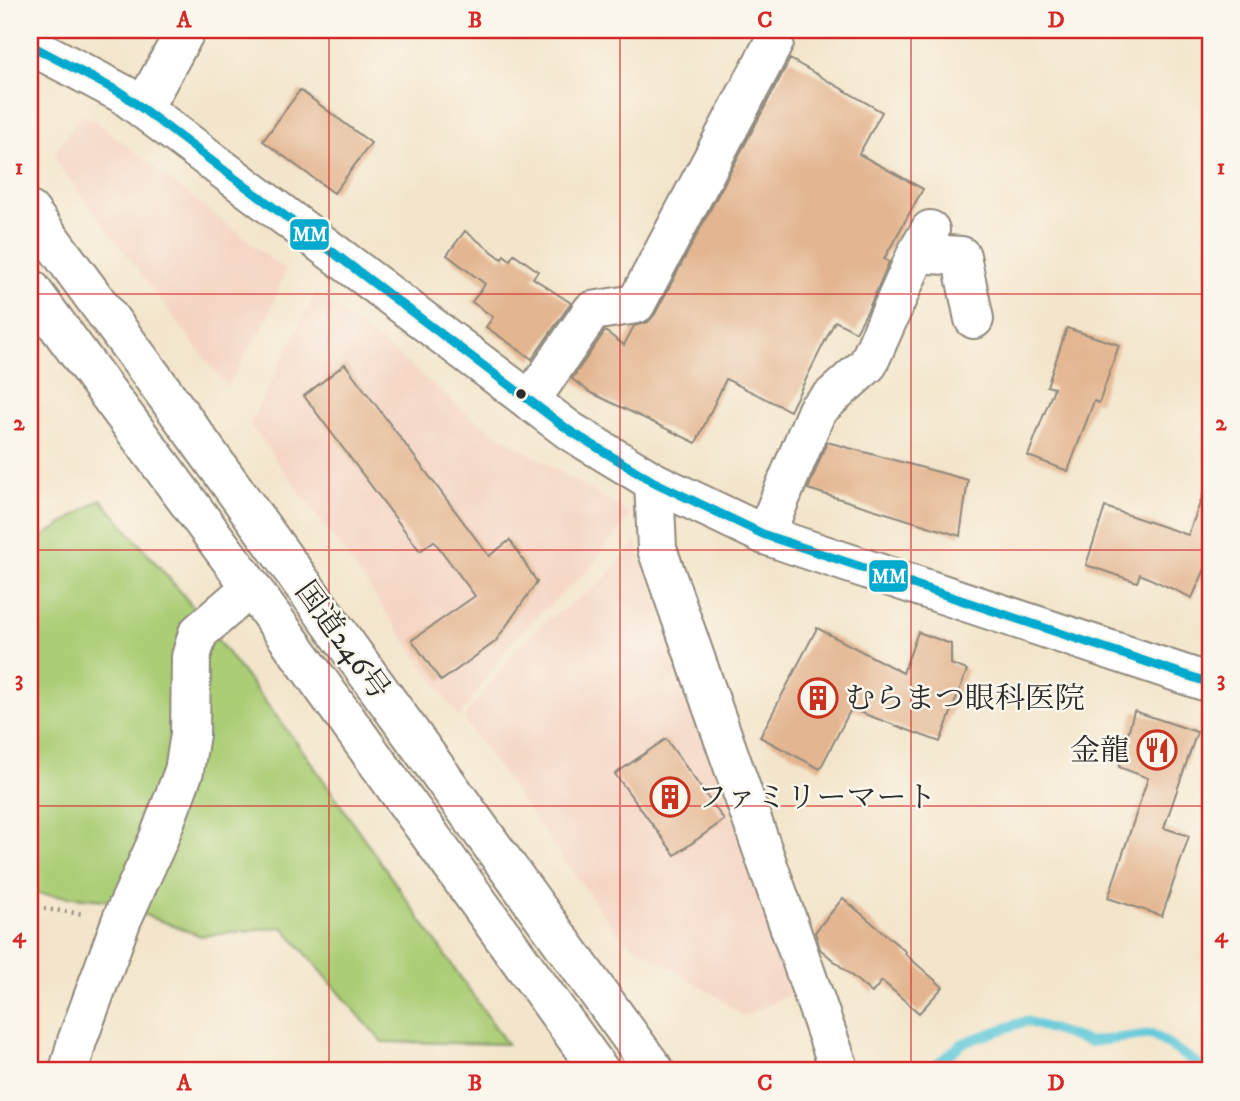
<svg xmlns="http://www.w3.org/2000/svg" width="1240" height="1101" font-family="'IM FELL DW Pica','Noto Serif JP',serif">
<rect width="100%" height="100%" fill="#fbf7ec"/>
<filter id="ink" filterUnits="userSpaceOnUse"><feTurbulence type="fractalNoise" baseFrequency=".0143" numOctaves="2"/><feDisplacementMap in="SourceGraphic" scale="14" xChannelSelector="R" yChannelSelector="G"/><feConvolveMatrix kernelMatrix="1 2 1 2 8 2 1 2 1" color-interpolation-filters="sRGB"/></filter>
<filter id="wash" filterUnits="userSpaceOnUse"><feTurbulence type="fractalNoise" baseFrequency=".00686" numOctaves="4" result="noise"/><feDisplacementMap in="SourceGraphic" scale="28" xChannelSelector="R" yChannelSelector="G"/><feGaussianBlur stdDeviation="1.57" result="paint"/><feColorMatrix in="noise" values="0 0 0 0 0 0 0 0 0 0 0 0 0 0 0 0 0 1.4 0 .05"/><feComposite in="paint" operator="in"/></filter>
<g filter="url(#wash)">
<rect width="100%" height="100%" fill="#f3e5cb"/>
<path fill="#f4d3c1" d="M81,116L94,120L285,270L269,316L227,387L56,162V150Z
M316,292L412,367L479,423L631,514L588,571L540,613L509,645L459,718L368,586L250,424Z
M636,542L795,992L743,1017L719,998L619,936L463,719L515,651L547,620L601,583Z"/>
<path fill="#abcd76" stroke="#6b7c50" stroke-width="2" d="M101,499L184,596L306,755L507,1044L382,1042L283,927L201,936L105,900L30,893V545Z"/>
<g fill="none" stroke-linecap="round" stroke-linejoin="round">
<path stroke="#5ec8d9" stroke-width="10" d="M928,1071L963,1043L1026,1021L1090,1042L1152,1034L1198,1064"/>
</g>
<g id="blocks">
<path fill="#e3b590" d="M790,59L882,112L859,154L923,189L884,259L889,262L869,308L856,332L835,321L790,411L726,379L696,443L591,393L572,379L605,331L624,345L634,326L648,322L655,314Z
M300,90L371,143L334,193L263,141Z
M465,231L502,259L504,255L510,260L514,254L538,271L533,278L571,303L532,359L486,327L493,317L472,302L485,284L447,255Z
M1067,328L1119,345L1099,403L1094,401L1068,471L1028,456L1054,388L1047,386Z
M345,364L489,556L510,540L537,582L495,642L441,681L412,640L475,596L434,541L420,551L304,396Z
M827,442L968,480L960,536L808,489Z
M1207,485H1210V558L1192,598L1140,574L1137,582L1086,565L1105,507L1188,535Z
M817,628L903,673L918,632L951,644V664L967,670L940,742L851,709L820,769L760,737Z
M1134,711L1197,732L1164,828L1189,836L1162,916L1108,898L1148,778L1119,767Z
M666,739L724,820L675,855L615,774Z
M843,898L906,952L905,954L943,987L919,1013L882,981L872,993L820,949L815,932Z"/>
</g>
</g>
<g filter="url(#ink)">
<use href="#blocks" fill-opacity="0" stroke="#8f887b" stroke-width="2"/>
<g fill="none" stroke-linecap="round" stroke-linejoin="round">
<g stroke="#8f887b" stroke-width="42">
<path id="minor" d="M143,108L186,30
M917,253L961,256L974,319
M530,401L592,311L636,304L774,42
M654,482L657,549L840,1071
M765,535L817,410L868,364L917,253L930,230
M69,1071L77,1041L122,919L158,840L184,771L190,734L191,657L198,633L251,587"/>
</g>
<g stroke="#8f887b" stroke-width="42">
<path id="major" d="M30,45L123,94L570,431L654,482L765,535L794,545L1210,683"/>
</g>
<g stroke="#8f887b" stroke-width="42">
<path id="highway" d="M30,211L163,391L655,1071
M30,288L251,587L600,1071"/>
</g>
<path stroke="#8f887b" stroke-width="4.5" stroke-dasharray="2 5" stroke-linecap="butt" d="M30,907L84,914"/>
<use href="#minor" stroke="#fff" stroke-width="38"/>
<use href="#major" stroke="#fff" stroke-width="38"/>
<use href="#highway" stroke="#fff" stroke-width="38"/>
<g stroke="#fbf7ec" stroke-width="14">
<path id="bus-1" d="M30,45L123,94L570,431L654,482L765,535L1210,683"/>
</g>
<use href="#bus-1" stroke="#00a9ce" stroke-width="9"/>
</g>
</g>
<path fill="none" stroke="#d62828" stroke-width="2" stroke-opacity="0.55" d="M329,30V1071M620,30V1071M911,30V1071M30,294H1210M30,550H1210M30,806H1210"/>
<defs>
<g id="building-ring" transform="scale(2.0125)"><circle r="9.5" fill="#fbf7ec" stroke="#c8321e" stroke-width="1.5"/><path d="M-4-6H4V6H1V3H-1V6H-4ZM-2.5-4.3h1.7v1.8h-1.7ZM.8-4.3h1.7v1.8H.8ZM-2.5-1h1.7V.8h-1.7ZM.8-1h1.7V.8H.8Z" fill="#c8321e"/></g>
<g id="restaurant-ring" transform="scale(2.0125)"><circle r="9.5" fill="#fbf7ec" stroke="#c8321e" stroke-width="1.5"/><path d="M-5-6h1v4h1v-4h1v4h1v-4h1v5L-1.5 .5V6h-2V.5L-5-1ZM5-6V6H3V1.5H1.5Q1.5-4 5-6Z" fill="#c8321e"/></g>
</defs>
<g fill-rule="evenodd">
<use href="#building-ring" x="818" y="698"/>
<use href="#restaurant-ring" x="1157" y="750"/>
<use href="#building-ring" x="670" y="797"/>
</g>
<circle fill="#2b2b2b" stroke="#fbf7ec" stroke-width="2.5" cx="521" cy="394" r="6"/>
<g text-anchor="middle" stroke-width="5" stroke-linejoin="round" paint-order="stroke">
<g font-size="30" fill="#2b2b2b" stroke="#fbf7ec">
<text transform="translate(343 640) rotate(54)" y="10">国道246号</text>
</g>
<g font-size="30" fill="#2b2b2b" stroke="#fbf7ec" text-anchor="start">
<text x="845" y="708">むらまつ眼科医院</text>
<text x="1130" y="760" text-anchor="end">金龍</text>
<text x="697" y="807">ファミリーマート</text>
</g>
</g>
<g stroke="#fbf7ec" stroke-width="2.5">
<rect x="289" y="218" width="41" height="33" rx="7" fill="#00a9ce"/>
<rect x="868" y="559" width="41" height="34" rx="7" fill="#00a9ce"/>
</g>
<g font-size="19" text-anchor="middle" font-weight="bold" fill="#fff">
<text x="310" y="241">MM</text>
<text x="889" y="583">MM</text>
</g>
<rect width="1240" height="1101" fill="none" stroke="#fbf7ec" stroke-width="77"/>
<rect x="38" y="38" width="1164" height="1024" fill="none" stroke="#d62828" stroke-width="2.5"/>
<g font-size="23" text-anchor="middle" font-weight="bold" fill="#d62828">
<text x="184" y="27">A</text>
<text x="475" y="27">B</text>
<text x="765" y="27">C</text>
<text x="1056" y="27">D</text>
<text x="19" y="174">1</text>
<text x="1221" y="174">1</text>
<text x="19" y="430">2</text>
<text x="1221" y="430">2</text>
<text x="19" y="686">3</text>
<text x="1221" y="686">3</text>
<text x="19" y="942">4</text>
<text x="1221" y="942">4</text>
<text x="184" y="1090">A</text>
<text x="475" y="1090">B</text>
<text x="765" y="1090">C</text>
<text x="1056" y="1090">D</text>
</g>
</svg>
